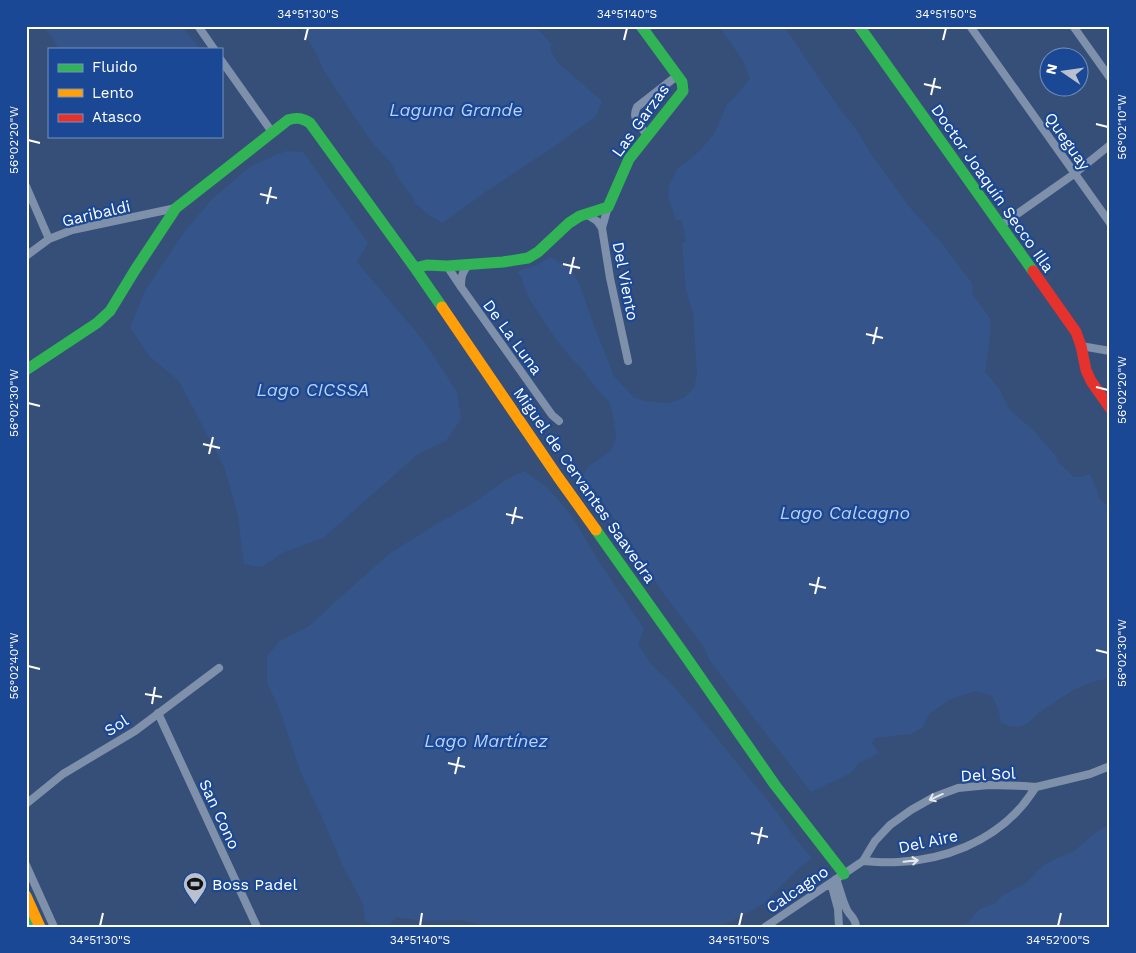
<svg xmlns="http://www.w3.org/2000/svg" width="1136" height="953" font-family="'Work Sans',sans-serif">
<rect width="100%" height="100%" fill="#364f79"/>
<path fill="#34548a" d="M43,26H182L200,49H58L52,36L44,29Z
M300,26H535L552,45L550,49L557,62L602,101L596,116L558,144L490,189L442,223L429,215L417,205L409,192L400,181L391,163L375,146L362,128L324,71L317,55Z
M719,26H784L839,108L856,129L873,157L911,209L939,240L972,283L973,295L990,318V336L985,372L999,388L1009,409L1033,430L1056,456L1059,463L1074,477H1081L1090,474L1097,490L1098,497L1110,509V678L1092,682L1073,690L1038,713L1028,723L1021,726L1012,727L1001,723L998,708L992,696L975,691L949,700L929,714L922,728L911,734L875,738L872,743L879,753L859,763L851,773L811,792L710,661L702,644L663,593L629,539L591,485L582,477L588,467L610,451L615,443L616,434L612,411L608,400L596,388L580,366L573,360L555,338L530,300L524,287L522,277L517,273L520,270L535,266L550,257L571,269L579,283L595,328L614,376L633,397L649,402L670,403L685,397L694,388L697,374L693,313L686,290L682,244L686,241L682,220H676L668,197L669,186L677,169L693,157L704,146L714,134L727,104L736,96L750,79L743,61Z
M285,151L303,152L368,243L357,262L423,340L457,392L461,419L446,441L418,454L323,538L282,553L263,566H253L244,564L238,516L225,469L179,381L150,357L130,327L145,291L183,234L212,199L251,166Z
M524,471L547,487L571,515L598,560L644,629L638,644L650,663L670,682L698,715L777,812L793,836L812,858L799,868L763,904L721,927H489L461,920L423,921L397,917L386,927H373L365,920L363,904L342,864L321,815L301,773L280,710L267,683V656L280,641L308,627L345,593L389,554L433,526L470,505L506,480Z
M1110,824V927H949L969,922L974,915L980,909L994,904L1003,895L1026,883L1042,866L1055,859L1073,852L1095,833Z"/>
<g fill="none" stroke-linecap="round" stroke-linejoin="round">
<path stroke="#7f90ab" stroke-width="8" d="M198,26L214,49
M970,26L1110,223
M1073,26L1110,78
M221,60L272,132
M647,135C640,125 631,119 637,107L678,75
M26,186L49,239
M586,214L597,221L602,228L610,278L628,361
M1000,226L1074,174L1110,145
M602,228L608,207
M26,256L49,239L72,230L176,208
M447,266L461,287L552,415L559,421
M461,287C461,278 462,270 470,264
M1081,346L1110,351
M158,713L257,927
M26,804L63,774L135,731L219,668
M863,861C874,862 886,863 898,862C944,860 991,842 1022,806C1027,800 1031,794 1036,787
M26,865L54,927
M836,879C840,889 842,900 847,910C850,916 856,918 856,927
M831,883L838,909L839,927
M765,927L863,861L875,841L890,825L911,810L934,797L958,788L989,785L1024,786L1036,787L1090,774L1110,766"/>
<path stroke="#30b455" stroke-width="11" d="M859,26L1033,271
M415,268L427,265L447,266L503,262L528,258L538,252L569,223L580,216L608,207L629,159L683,91L682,82L641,26
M26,370L97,323L110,311L135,270L176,208L288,120C297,117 303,118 310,123L415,268L442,307
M596,530L684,654L775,785L844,874
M26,919L30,927"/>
<path stroke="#ff9f0a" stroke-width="11" d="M442,307L558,477L596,530
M26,896L40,927"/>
<path stroke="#e5322d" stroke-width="11" d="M1033,271L1076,332L1081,346L1086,370L1091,381L1110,408"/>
</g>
<defs><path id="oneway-shaft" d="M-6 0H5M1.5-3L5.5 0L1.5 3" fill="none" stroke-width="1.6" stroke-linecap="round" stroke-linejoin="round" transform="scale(1.25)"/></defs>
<g stroke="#e5e9ee">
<use href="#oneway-shaft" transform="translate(936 797) rotate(156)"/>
<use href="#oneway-shaft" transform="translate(911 861) rotate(-6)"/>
</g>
<path fill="none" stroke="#fff" stroke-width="2" d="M305,40L308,28M624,40L627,28M943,40L946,28M924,84L941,88M931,95L935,78M1096,124L1108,127M28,140L40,143M260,194L277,198M267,204L271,187M563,264L580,268M570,274L574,257M866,334L883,338M873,344L877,327M1096,387L1108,390M28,403L40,406M203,444L220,448M209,454L213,437M506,514L523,518M512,524L516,507M809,584L826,588M815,594L819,577M1096,650L1108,653M28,666L40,669M145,694L162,697M152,704L155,687M448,763L465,767M455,774L459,757M751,833L768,837M758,844L762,827M100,926L103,913M420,926L422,913M739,926L742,913M1058,926L1061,913"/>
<defs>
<g id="stadium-pin" transform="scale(1.25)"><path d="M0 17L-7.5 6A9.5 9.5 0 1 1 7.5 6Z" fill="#b9c1d0" stroke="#1b4894"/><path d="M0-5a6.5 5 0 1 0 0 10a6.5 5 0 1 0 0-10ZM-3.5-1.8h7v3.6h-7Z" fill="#111"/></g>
</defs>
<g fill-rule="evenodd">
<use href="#stadium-pin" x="195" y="884"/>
</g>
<g text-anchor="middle" stroke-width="4.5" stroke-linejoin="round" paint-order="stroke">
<g font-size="16" fill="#fff" stroke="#1b4894">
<text transform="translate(640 120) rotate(-54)" y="6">Las Garzas</text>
<text transform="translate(1068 141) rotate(55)" y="6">Queguay</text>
<text transform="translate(993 188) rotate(55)" y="6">Doctor Joaquín Secco Illa</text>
<text transform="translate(96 213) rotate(-13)" y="6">Garibaldi</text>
<text transform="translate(626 281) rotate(79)" y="6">Del Viento</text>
<text transform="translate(513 337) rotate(54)" y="6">De La Luna</text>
<text transform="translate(585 485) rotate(55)" y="6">Miguel de Cervantes Saavedra</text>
<text transform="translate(116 725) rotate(-32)" y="6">Sol</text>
<text transform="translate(988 774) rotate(-3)" y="6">Del Sol</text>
<text transform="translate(220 814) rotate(65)" y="6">San Cono</text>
<text transform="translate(928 841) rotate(-12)" y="6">Del Aire</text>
<text transform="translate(797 889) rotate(-34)" y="6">Calcagno</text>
</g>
<g font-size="16" fill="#fff" stroke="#1b4894" text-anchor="start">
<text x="212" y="890">Boss Padel</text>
</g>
<g font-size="18" font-style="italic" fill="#bad1f6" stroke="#1b4894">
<text x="456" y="116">Laguna Grande</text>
<text x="313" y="396">Lago CICSSA</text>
<text x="845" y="519">Lago Calcagno</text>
<text x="486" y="747">Lago Martínez</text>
</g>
</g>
<rect width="1136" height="953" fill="none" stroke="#1b4894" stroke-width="55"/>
<rect x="48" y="48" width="175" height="90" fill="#1b4894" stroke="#7691bf"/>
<rect x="58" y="64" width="25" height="8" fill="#30b455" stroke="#7691bf"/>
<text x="92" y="72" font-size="15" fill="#ffffff">Fluido</text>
<rect x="58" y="89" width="25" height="8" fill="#ff9f0a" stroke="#7691bf"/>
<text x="92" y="98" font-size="15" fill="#ffffff">Lento</text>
<rect x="58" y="114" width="25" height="8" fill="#e5322d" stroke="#7691bf"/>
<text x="92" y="122" font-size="15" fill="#ffffff">Atasco</text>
<g transform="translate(1064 72) rotate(283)"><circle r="24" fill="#1b4894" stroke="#7691bf"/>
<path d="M0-4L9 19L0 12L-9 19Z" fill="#b9c1d0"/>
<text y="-8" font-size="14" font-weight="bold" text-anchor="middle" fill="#ffffff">N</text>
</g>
<rect x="28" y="28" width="1080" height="898" fill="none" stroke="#fff" stroke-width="2"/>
<g font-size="12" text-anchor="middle" fill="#fff">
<text x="308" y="18">34°51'30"S</text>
<text x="627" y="18">34°51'40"S</text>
<text x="946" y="18">34°51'50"S</text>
<text transform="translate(1122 127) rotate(-90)" y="4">56°02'10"W</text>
<text transform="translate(14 140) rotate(-90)" y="4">56°02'20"W</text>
<text transform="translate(1122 390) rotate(-90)" y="4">56°02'20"W</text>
<text transform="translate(14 403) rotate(-90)" y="4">56°02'30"W</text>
<text transform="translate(1122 653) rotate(-90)" y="4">56°02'30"W</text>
<text transform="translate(14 666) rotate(-90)" y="4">56°02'40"W</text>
<text x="100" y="944">34°51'30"S</text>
<text x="420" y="944">34°51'40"S</text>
<text x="739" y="944">34°51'50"S</text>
<text x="1058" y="944">34°52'00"S</text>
</g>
</svg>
